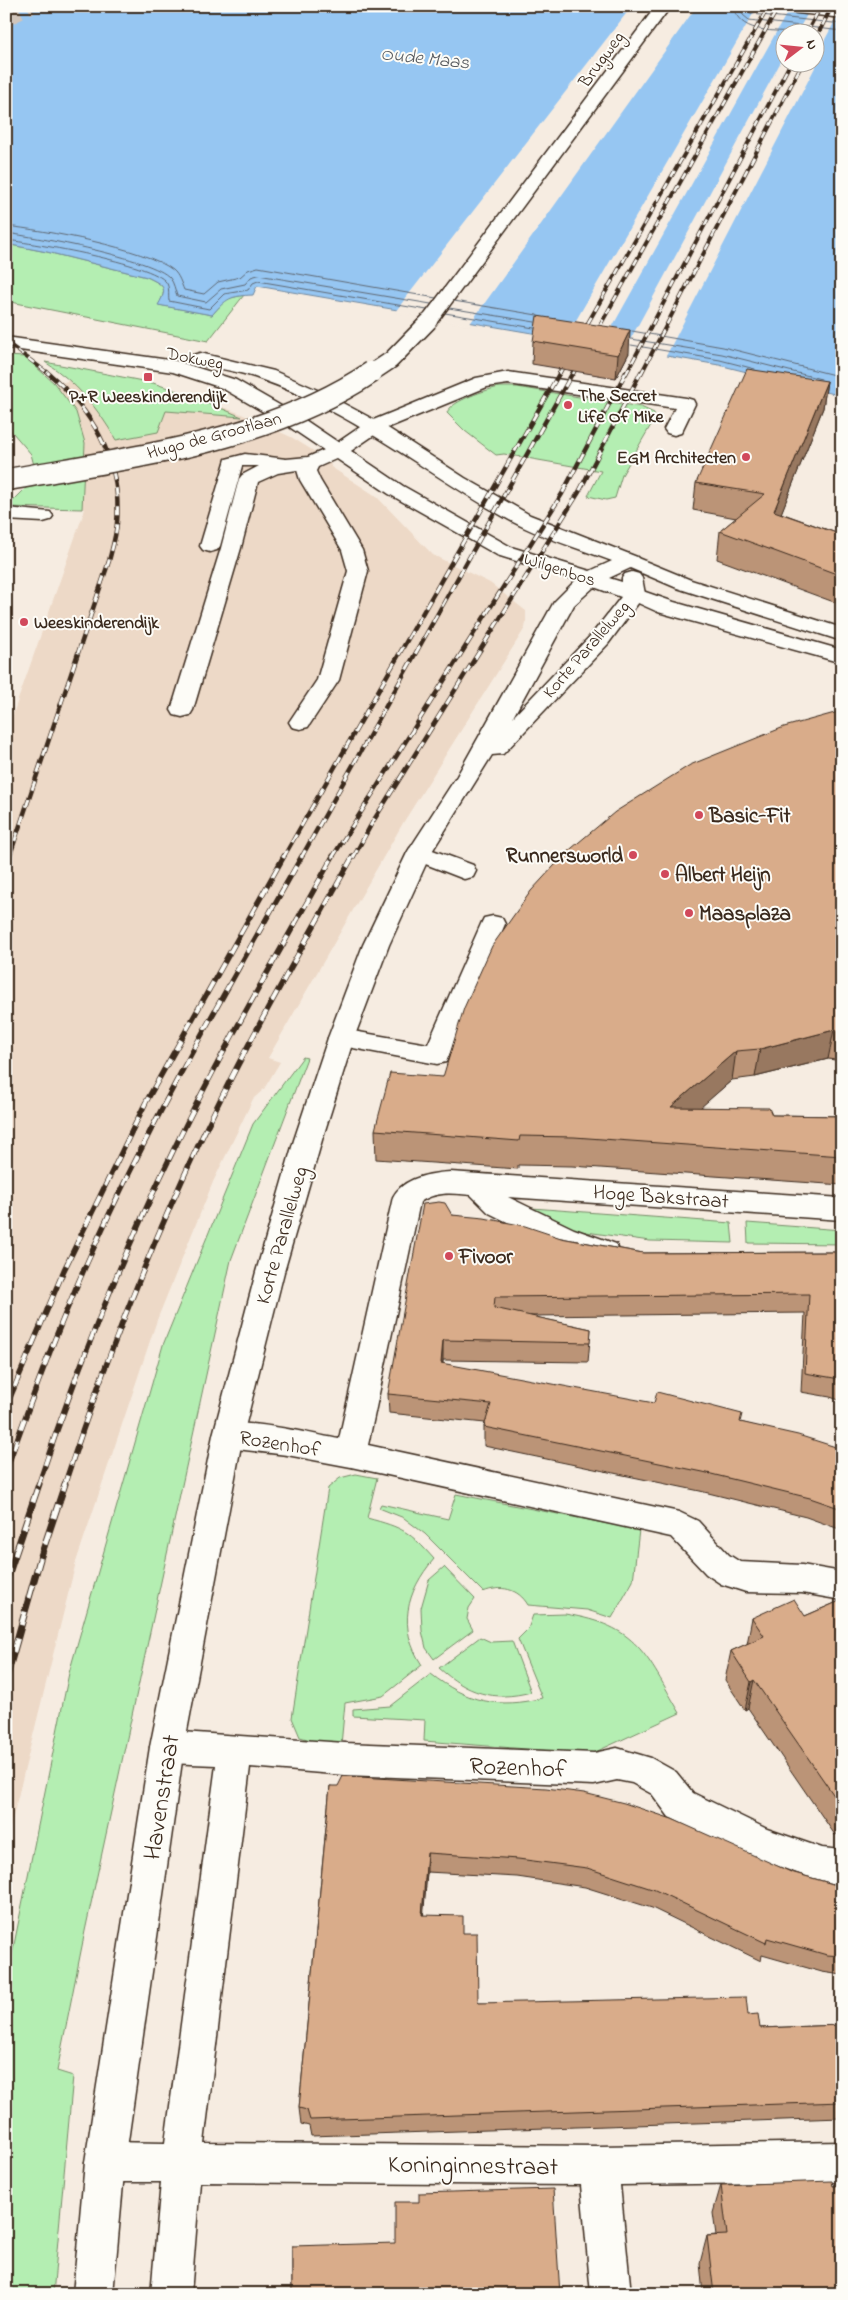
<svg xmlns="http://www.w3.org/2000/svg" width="848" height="2300" font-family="'Indie Flower',sans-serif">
<rect width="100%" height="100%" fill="#f6ece1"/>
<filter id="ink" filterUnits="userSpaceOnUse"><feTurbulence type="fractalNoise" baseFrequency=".02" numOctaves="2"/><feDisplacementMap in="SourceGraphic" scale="10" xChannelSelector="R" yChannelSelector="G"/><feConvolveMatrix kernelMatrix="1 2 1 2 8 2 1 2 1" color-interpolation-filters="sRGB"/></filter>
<g filter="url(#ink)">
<path fill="#edd9c7" d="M97,372L177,391L239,413L291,437L330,461L331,467L376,496L433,555L490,583L526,611V622L525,628L403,823L268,1058L280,1062L264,1089L253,1099L213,1182L157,1320L76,1562L6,1845V734L85,509L66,508L41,389Z"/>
<path fill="#b4eeb2" stroke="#788c68" d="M6,244L47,252L147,277C165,286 167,287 159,305L212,315L226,299L244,295L208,341L6,301Z
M6,356L25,357L54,383L76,412L85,443L82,509L7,507L26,488L36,473L31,454L6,425Z
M45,362L153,383L192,396L242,417L166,411L158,432L116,440C98,408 76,382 45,362Z
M500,387H517L641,407L654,413L655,418L622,475L615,498L606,500L588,496L601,471L504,454L496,455L465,431L447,413C450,401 488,389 500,387Z
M303,1057L307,1058L231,1260L85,1931L57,2071L73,2076L53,2294H6V1984L69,1673L163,1345L253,1124Z
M532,1208L731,1223L733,1243L650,1241L572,1230L532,1215Z
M747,1223L842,1230V1244L748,1243Z
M356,1474L377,1478L367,1518C404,1528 409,1531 434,1559C406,1592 397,1627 422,1665L383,1696L345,1703L341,1745L321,1743L300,1737L292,1718L328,1488L340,1478Z
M456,1494L639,1530L633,1581L612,1618L587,1610L528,1605C518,1588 501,1585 483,1592L425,1534L404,1518L379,1508L381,1504L448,1519Z
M444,1567L475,1599L469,1608L467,1619L473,1630L434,1659L426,1648L422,1631L421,1608L429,1580Z
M565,1614C639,1626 645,1654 680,1713L591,1754L424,1741L425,1720L353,1716V1709L390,1706L431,1674C467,1702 498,1709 542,1698L518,1639L528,1629L533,1615Z
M480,1637L491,1642L512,1641L531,1692C493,1702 467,1693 439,1668Z"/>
<path fill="#96c6f2" stroke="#72889d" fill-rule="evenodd" d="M6,6H738L842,20V396L719,365L257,286L253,295C230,296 227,298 212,315L158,305C169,287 163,285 147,277L47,252L6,244ZM786,32H816V62H786Z"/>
<path fill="#f6ece1" d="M632,6H697L469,325L395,312Z
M757,7L788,11L601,347L564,341Z
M808,13L837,17L821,47L825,48L665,358L624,351L785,54L786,62H816V32H797Z"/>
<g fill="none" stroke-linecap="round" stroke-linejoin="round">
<path stroke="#5f6873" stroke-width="1" d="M733,6C739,33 769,30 792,32
M740,6L743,15L749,20L842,31
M747,6L748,11L752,14L842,24
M6,226C43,230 145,248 173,270C179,275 181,283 184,290L204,294L218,282L240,277L248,270L258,267L436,298
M6,233C36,237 153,258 170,278C174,283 175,290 177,296L206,302L221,289L245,284L251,277L258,275L431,304
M6,240C33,243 152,263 166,282C170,287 168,295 169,301L209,309L224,294L248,290L253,283L258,281L427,310
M454,301L537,315
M449,308L535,322
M445,313L534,328
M632,331L723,347L842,377
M631,339L722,354L821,379
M631,345L720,360L755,369"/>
<path stroke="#d1c5ba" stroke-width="16" stroke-dasharray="16 8" stroke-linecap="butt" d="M6,18L31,6"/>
<g stroke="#3b2a1e" stroke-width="3">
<path id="minor" d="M766,6H813L842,10V18L773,10Z
M508,372L686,398L693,400L695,404L681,433L674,435L667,433L664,429L675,408L508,384L487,387L380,431L345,455L318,467L316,471L320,480L362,550L368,571L339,680L308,727L300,729L292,727L289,722L317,680L348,571L342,550L300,480L297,470L278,473L258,482L241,548L193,710L190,715L182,717L174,715L171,710L221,548L239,479L242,475L259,466H242L220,546L217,550L210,552L203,550L200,546L226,459L245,454L286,459L308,457L331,447L366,423L476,378Z
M6,508L50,512L53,516L50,520L43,522L6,520Z
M630,555L691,580L842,628V641L677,588L623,565L620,561L623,557Z
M634,588L674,602L842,650V663L658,612L627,598L623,594L627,590Z
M419,845L473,865L476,871L473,877L464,879L410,858L407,853L410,848Z
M493,916L502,918L505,924L446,1062L437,1064L332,1044L328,1038L332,1032L341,1029L428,1044L481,924L484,918Z
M450,1172L842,1198V1220L508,1197L574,1229L616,1244L620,1252L616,1260L606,1263L554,1245L489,1213L471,1195C452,1193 436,1191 420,1202L368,1445L679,1512L698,1521L729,1555L740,1562L802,1565L842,1572V1600L802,1593L746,1592L721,1584L706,1574L671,1537L351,1467L287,1455L228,1448L217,1444L213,1435L217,1426C243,1417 310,1434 339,1439L393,1197C403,1178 430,1173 450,1172Z
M167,1731L345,1743L594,1753L617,1748L651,1758L676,1772L693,1793L767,1829L822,1848L842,1850V1884L822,1882L745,1854L669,1817L652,1794L632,1783L617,1780L594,1785L345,1775L250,1767L204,2143L599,2146L842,2142V2182L620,2185L631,2294H591L581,2185L200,2182L191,2294H151L161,2182H105L91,2176L85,2162L91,2148L105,2142L165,2143L216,1765L167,1763L155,1758L150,1747L155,1736Z"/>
</g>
<g stroke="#3b2a1e" stroke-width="3">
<path id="major" d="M656,6H671L435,325H423L420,321L423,317Z
M6,337L176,361L236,380L302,418L403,486L511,547L590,571L612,561C580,549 543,538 513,522C429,476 352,411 260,379C238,371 215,368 193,363L191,359L193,355L200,353L274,371L322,392L380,423L465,478L530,515L637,557L640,561L637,565L609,578L622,582V578L625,574L632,572L639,574L642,578L645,594L608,644L503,754L492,755L431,853L389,945L354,1038L322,1140L284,1272L243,1435L184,1747L125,2162L113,2294H73L85,2162L150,1747L213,1435L256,1272L294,1140L328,1038L363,945L407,853L457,776L554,602L576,580L497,555L389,494L288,426L222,388L173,372L6,348ZM594,587L621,597L592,634L513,717L574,605Z"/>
</g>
<use href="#minor" fill="#fdfcf7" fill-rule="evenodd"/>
<use href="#major" fill="#fdfcf7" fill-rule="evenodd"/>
<g stroke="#3b2a1e" stroke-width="4">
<path id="rail-far3" d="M807,32L821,6
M816,38L832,6
M581,335L769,6
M593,338L779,6
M6,342L49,374
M559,374L569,357
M573,374L581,359
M626,374L791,62
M641,374L803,62"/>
</g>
<g stroke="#3b2a1e" stroke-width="4.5">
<path id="rail-far2" d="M9,858L109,561C112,549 116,536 117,523C122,461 93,411 47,372
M283,858L560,372
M301,858L573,372
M332,858L562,494L626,372
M353,858L372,823L579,492L641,372"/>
</g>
<g stroke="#3b2a1e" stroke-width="5.5">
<path id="rail-far1" d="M6,866L9,856
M6,1407L64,1270L146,1102L284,856
M6,1470C31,1401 56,1332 86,1265C148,1125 226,990 302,856
M38,1486C76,1371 121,1258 174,1149C222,1049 279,953 333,856
M64,1486C103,1366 149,1249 203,1135C248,1040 302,948 353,856"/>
</g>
<g stroke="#3b2a1e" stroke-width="7">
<path id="rail" d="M6,1582L39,1484
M6,1679L40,1559L65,1484"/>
</g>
<use href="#rail-far3" stroke="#fdfcf7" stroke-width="2.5" stroke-dasharray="7" stroke-linecap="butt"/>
<use href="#rail-far2" stroke="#fdfcf7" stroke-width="3" stroke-dasharray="9" stroke-linecap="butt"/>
<use href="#rail-far1" stroke="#fdfcf7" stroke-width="4" stroke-dasharray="11" stroke-linecap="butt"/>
<use href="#rail" stroke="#fdfcf7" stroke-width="5" stroke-dasharray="14" stroke-linecap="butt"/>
<g stroke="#3b2a1e" stroke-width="19" stroke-linecap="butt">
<path id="major-bridge-far1" d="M370,374L391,360L429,321"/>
</g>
<g stroke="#3b2a1e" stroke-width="24" stroke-linecap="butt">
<path id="major-bridge" d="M6,480C130,457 264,444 372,372"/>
</g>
<use href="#major-bridge-far1" stroke="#fdfcf7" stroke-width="16"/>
<use href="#major-bridge" stroke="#fdfcf7" stroke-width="21"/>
</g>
<path fill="#bb9477" stroke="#3b2a1e" d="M533,341L629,353L616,378L532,364Z
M827,381L823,408L781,513L842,535V605L717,559L720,531L736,518L693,510L696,483Z
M842,711V1061L828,1059L755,1077L732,1080L700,1107L772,1115L842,1116V1185L572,1166L518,1165V1169L376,1159L375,1130L443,1077Z
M452,1215L561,1238L643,1253L842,1252V1401L830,1397L801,1392L805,1313L530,1316L591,1329L588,1362L443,1360V1364L740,1422L842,1449V1530L806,1517L700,1491L484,1446V1427L485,1423L389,1413L388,1394Z
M842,1600V1832L835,1835L748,1708L745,1710L725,1680L731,1651L747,1644L752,1618L805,1616Z
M330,1786L791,1872L833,1884L842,1885V1975L822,1972L762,1955L761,1961L652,1908L585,1887L517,1877L427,1872L423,1915L463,1933L478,2003L748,2015L760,2028L842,2025V2118L311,2136L309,2126L301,2124L299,2108Z
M721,2185L842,2186V2294H703L700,2263L707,2236L716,2235L713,2213Z
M292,2246L560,2294H292Z"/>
<path fill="#987861" stroke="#3b2a1e" d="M630,330L629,353L616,378L618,355Z
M827,381L823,408L771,539L774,511Z
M834,1030L828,1059L755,1077L760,1049Z
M736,1051L732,1080L668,1136L671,1107Z
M443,1340V1360L441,1383V1363Z
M754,1680L748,1708L745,1710L751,1682Z
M842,1811V1832L835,1835Z
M427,1853V1872L422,1933V1915Z"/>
<path fill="#d9ac8a" stroke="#3b2a1e" d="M537,316L630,330L618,355L533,341Z
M747,369L827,381L774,511L842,535V576L720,531L765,494L696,483Z
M842,711V1031L834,1030L760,1049L736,1051L671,1107L769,1108L772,1115L842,1116V1156L574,1137L520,1136L519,1141L375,1130L390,1073L443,1077L464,1008L492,946L531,891L566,853L615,812L690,765L784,727Z
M439,1202L445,1203L452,1215L484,1218L525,1226L561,1238L643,1253L842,1252V1381L834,1378L805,1373L809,1294L495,1297L494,1308L591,1329L590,1343L443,1340L441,1363L654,1403L657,1392L742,1414L740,1422L798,1435L842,1449V1509L810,1498L703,1472L484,1427L491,1404L388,1394L423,1204Z
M794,1599L805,1616L842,1600V1807L754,1680L751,1682L731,1651L764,1636L752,1618Z
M343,1776L546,1788L584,1793L624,1803L672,1819L791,1872L833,1884L842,1885V1956L827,1955L767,1938L766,1943L655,1890L587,1868L518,1859L427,1853L422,1915L463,1916V1933H477L478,2003L746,1997L748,2015L758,2014L760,2028L842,2025V2102L310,2120L307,2110L299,2108L330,1786H338Z
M832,2181L833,2186H842V2292L806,2294H714L707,2236L727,2235L721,2185Z
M553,2189L560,2294H532V2288L385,2294H292V2246L395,2243V2202H419V2193Z"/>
</g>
<g fill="#d1495b" stroke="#fdfcf7" stroke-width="2">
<rect x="143" y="372" width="10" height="10" rx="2.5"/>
<circle cx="568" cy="405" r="5"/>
<circle cx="746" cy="457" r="5"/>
<circle cx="24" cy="622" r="5"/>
<circle cx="699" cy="815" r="5"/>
<circle cx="633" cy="855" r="5"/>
<circle cx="665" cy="874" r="5"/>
<circle cx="689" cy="913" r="5"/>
<circle cx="449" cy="1256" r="5"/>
</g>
<g text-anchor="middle" stroke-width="4" stroke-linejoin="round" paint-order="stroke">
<g font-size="18" fill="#3b2a1e" stroke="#fdfcf7">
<text transform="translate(601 59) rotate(-54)" y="6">Brugweg</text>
<text transform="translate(195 358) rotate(11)" y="6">Dokweg</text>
<text transform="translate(214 435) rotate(-15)" y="6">Hugo de Grootlaan</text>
<text transform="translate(560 569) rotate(18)" y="6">Wilgenbos</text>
<text transform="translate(586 649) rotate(-49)" y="6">Korte Parallelweg</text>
</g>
<g font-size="18" font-weight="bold" fill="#3b2a1e" stroke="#fdfcf7" text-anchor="start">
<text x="578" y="401">The Secret<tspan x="578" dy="21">Life Of Mike</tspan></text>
<text x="148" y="402" text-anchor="middle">P+R Weeskinderendijk</text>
<text x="736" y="463" text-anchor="end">EGM Architecten</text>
<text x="34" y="628">Weeskinderendijk</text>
</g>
<g font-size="19" font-style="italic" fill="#56595e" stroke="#fdfcf7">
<text transform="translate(425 57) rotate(6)" y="7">Oude Maas</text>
</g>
<g font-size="21" font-weight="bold" fill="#3b2a1e" stroke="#fdfcf7" text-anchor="start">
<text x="709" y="822">Basic-Fit</text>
<text x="623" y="862" text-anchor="end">Runnersworld</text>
<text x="675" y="881">Albert Heijn</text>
<text x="699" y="920">Maasplaza</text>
<text x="459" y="1263">Fivoor</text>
</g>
<g font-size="21" fill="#3b2a1e" stroke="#fdfcf7">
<text transform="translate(661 1196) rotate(4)" y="7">Hoge Bakstraat</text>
<text transform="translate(281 1235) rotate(-74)" y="7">Korte Parallelweg</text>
<text transform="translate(280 1443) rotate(9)" y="7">Rozenhof</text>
</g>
<g font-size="25" fill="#3b2a1e" stroke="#fdfcf7">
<text transform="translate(518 1766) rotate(2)" y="9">Rozenhof</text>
<text transform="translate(160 1797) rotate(-81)" y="9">Havenstraat</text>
<text transform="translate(473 2164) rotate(1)" y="9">Koninginnestraat</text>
</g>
</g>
<rect width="848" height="2300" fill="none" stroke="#fdfcf7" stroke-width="25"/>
<rect x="12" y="12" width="823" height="2275" fill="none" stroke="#3b2a1e" stroke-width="2" filter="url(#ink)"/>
<g transform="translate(800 48) rotate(74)"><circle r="24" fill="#fdfcf7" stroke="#afa8a0"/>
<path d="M0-4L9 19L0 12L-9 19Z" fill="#d1495b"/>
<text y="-8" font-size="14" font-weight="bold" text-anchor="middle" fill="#3b2a1e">N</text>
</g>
</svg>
